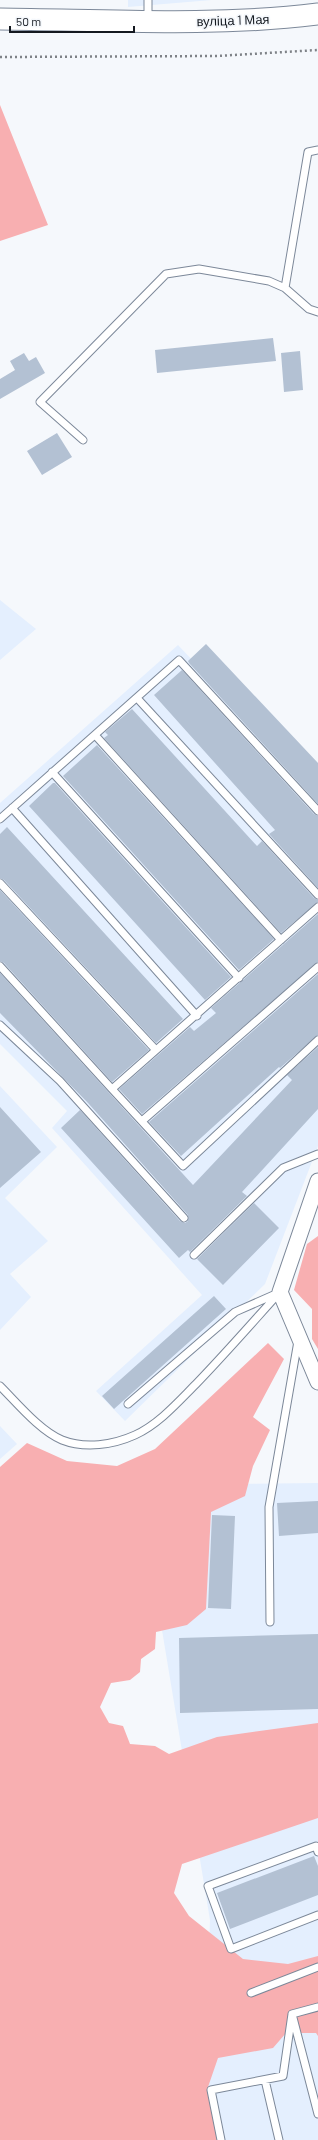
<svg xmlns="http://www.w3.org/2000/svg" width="318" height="2140" font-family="Barlow,sans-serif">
<rect width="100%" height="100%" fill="#f5f8fc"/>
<path fill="#e4effe" d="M128,0H212L128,7Z
M0,600L36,629L0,660Z
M178,645L318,793V1146L265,1284L125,1421L96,1391L202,1295L52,1128L67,1111L0,1044V803Z
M0,1086L57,1147L5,1198L48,1241L10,1274L31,1297L0,1330Z
M0,1426L17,1444L0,1459Z
M318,1483V2140H213L204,2087L210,1920L159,1612L220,1484Z"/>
<path fill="#f8afb1" d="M0,105L48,225L0,241Z
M318,1236V1349L312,1339V1309L294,1290L307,1244Z
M268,1343L284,1359L253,1417L270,1430L253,1466L245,1496L211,1512L206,1609L187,1625L156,1632L155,1649L141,1659L140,1672L130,1680L111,1683L100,1707L109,1723L123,1726L130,1744L155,1746L169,1754L217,1737L318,1723V1818L182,1864L174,1893L189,1916L243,1959L288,1964L318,1956V2036L316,2033H286L273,2048L218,2058L208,2087L217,2140H0V1467L27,1443L67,1461L117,1466L155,1449Z"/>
<path fill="#b3c1d3" d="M273,338L276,361L157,373L155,350Z
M300,351L303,390L284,392L281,353Z
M24,353L29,361L36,357L45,373L0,399V379L15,370L10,361Z
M57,433L72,457L42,475L27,451Z
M206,644L318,763V804L189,663L188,661Z
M182,670L314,814L318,816V888L269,834L275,830L154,695Z
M132,709L257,846L262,841L314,898L318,900V902L281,933L104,738L108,735L105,732Z
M97,745L274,939L239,970L63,776Z
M53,783H55L231,977L205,1000L29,806Z
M7,827L183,1019L156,1043L4,880L0,878V834Z
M0,890L149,1050L112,1082L4,963L0,961Z
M318,914V962L142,1114L119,1089L190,1027L194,1031L216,1013L211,1008Z
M0,973L193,1185L292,1080L287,1075L318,1047V1109L242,1192L247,1196L190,1252L188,1250L179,1258L61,1128L80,1110L180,1221L185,1223L188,1221V1215L88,1103L0,1013Z
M318,974V1035L280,1068L279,1067L181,1156L149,1122Z
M0,1107L41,1152L0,1188Z
M254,1203L279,1228L223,1285L197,1259Z
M214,1296L226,1309L114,1409L102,1396Z
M318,1501V1533L279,1536L277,1503Z
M212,1515L235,1516L231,1609L208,1608Z
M318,1634V1709L180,1713L179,1638Z
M314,1856L318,1866V1895L230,1929L217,1893Z"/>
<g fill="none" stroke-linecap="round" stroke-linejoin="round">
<g stroke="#7c8899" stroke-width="9">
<path id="lane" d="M148,20V0
M318,150L308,152L285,288L309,309L318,312
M83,440L40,402L166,274L199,269L269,281L285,288
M137,698L318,895
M95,735L281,940
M52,772L239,978
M12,808L197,1016
M0,819L179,660L318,811
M0,883L155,1049
M0,966L112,1089L318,907
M0,1025L60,1081L184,1218
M112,1089L183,1166L318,1040
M142,1121L318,967
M194,1255L283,1168L318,1154
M0,1386C17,1403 40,1431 62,1440C85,1449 113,1445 135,1435C159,1424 178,1402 196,1384C225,1354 252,1323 280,1292
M128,1404L235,1312L278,1293
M270,1622L269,1507L298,1341
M318,1852L316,1846L208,1886L231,1949L318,1915
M251,1993L318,1967
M318,2007L292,2014L318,2114
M265,2080L279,2140
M221,2140L211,2090L283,2076L292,2014"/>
</g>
<g stroke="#7c8899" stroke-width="17">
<path id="street" d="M318,1181L280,1292L318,1382"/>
</g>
<g stroke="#7c8899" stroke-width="23">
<path id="secondary" d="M0,19C106,20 213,27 318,14"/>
</g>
<path stroke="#7e8287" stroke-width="2.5" stroke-dasharray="2 3" stroke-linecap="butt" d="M0,57L217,56L318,50"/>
<use href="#lane" stroke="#fff" stroke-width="7"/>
<use href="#street" stroke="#fff" stroke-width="15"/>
<use href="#secondary" stroke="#fff" stroke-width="21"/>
</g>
<g text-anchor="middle" stroke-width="3.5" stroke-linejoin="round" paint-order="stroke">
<g font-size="13" fill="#141920" stroke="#f5f8fc">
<text transform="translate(233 20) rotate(-2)" y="5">вуліца 1 Мая</text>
</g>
</g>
<path d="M10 26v6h124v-6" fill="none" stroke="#141920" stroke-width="2"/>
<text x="16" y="26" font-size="12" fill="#141920" stroke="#f5f8fc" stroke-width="3" paint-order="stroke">50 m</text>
</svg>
